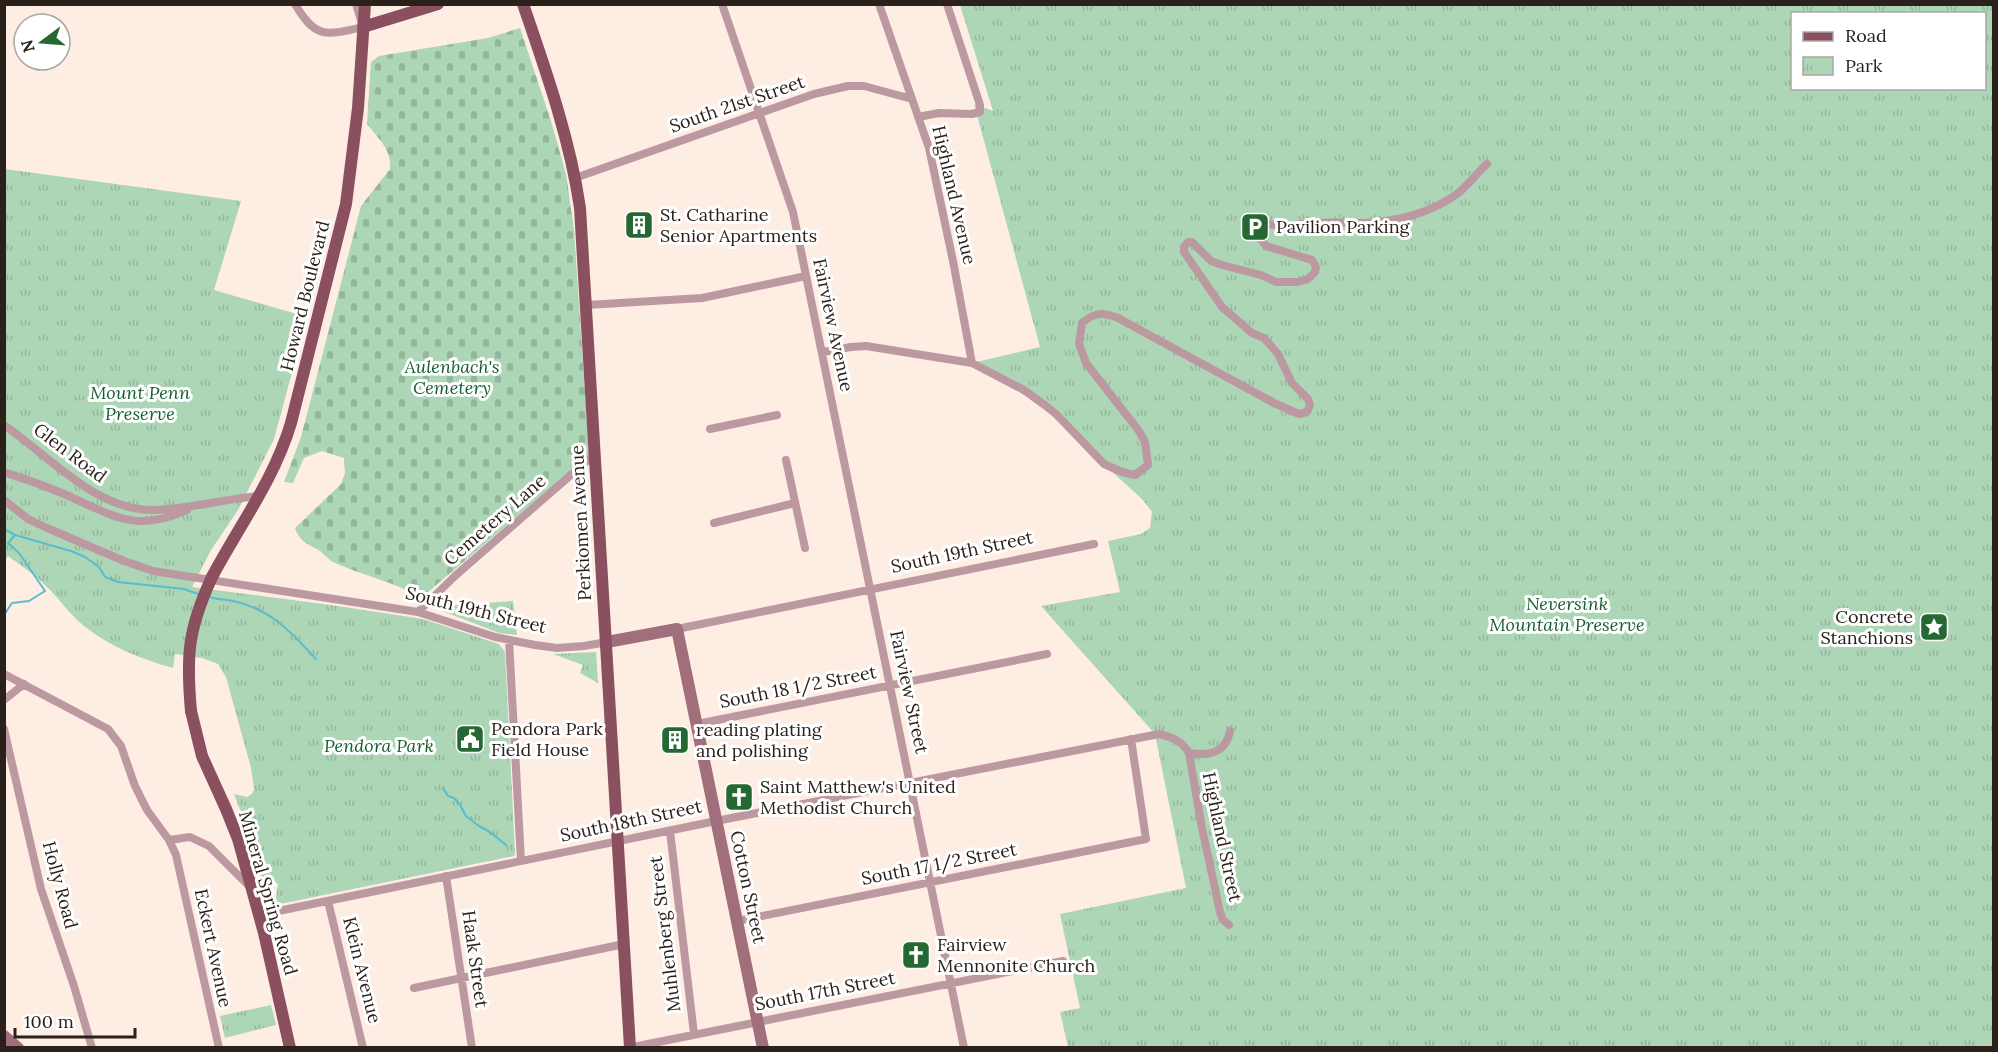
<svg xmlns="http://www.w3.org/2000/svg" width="1998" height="1052" font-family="Lora,serif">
<defs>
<pattern id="cemetery-stones" width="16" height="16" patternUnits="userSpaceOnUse" patternTransform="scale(1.5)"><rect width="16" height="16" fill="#acd6b6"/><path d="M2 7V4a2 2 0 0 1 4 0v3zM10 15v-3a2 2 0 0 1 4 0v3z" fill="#94b79c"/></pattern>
<pattern id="park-tufts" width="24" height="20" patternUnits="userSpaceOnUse" patternTransform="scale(1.5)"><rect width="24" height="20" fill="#acd6b6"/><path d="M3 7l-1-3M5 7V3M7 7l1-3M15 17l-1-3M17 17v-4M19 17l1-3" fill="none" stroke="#94b79c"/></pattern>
</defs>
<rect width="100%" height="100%" fill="#feede3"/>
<path fill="url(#cemetery-stones)" d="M520,28L551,121L566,174L574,229L589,453L586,458L421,598C395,582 364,576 335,563C328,560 324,553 317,549C305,543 300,541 295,528L341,484L345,473L344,458L322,451L304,458L293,483L284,482L301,437L361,206L390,169C392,150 378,138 367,124L371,62L379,56L488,38Z"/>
<path fill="url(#park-tufts)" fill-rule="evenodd" d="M960,5H1993V1047H1068L1060,1012L1080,1008L1060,914L1186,888L1155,734L1041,606L1120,592L1108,541L1141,534L1150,528L1152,512L1143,500L1085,447L1057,415L972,363L1040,347L974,104L993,111ZM1792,14H1984V88H1792Z
M5,169L241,201L214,290L307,317L274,439L238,510L211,550L192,587L331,605L423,619L499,644L505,652L515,853L514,856L280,904L278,903L276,898L278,884L266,875L263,877L259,875L247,827L234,794L247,797L252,794L254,789L251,768L226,677L218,664L202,658L175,654L173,668C140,659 111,647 84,626C69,614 59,598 45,585C34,574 20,565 8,556L5,561Z
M513,601L517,635L499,633L432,607Z
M596,652L598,683L580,673L583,665L553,654Z
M271,1005L276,1025L225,1038L220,1016Z"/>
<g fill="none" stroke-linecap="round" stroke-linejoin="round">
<path stroke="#5abccf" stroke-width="2" d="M4,529L15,535L71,551L85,557L99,567L105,577L118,582L184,589L201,595
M210,597C217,600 225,599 233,601C271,609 291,632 316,659
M4,615L12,603L29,601L45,591L19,553L8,543L15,535
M443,788L448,796L454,798L460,805L466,816L479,826L490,832L506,845"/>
<path stroke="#bc99a1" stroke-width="8" d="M295,4C316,40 327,35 363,27L356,4
M722,4L793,212L964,1048
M879,4L929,148L953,261L972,363
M918,117L939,113L972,114L980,112V105L947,4
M575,178L814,94L848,86H864L912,99
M587,305L702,298L806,276
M823,352L851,347L866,346L972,363L1024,390L1046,406L1057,415L1104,464L1122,472L1135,475L1148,465L1145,442L1139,431L1086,363L1079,344L1082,323C1095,312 1103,312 1118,318L1274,403L1299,414L1307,412L1310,405L1308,399L1292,383L1278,354L1272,347L1264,338L1252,333L1222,307L1184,252V247L1188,242H1192L1211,261L1222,265L1261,275L1276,282H1298L1308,279L1315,272L1316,267L1312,260L1266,246L1258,236L1259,226C1270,222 1283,227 1295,225C1317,221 1339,223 1361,223C1394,222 1429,214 1457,194C1468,185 1477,173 1487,164
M4,425C49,456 96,511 154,510C190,509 224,499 259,496
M710,429L777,415
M786,460L805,548
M4,472C28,480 53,488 75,499C119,519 139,531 187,510
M4,500L28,519L47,528L124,561L153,571L418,612L495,637L535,645L557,648L584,646L607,642
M714,523L795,503
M418,612L456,575L595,454
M677,629L1094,544
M509,640L521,861
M4,674L108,729L121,746L135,786L147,810L169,840L176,855L219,1048
M4,700L24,684
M697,724L1047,654
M4,729L41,889L74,986L92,1048
M1189,753C1208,756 1226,754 1230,731
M670,831L694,1034
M169,840L190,837L209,846L251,888
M446,876L472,1048
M328,901L363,1048
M259,915L716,821L1159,734C1172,737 1182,741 1189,753L1202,828L1220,912L1223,920L1229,925
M737,921L1146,839L1131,739
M414,988L624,944
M628,1048L1063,961"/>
<path stroke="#a16f7b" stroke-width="12" d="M607,642L677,629L763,1048
M4,1036L18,1048"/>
<path stroke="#8b5060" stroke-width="12" d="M523,4C546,71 570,139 580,208L630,1048
M363,27L438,4
M212,577C239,526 274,480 291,423L346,204L358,108L365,4
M191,711L202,756L226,809L238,839L264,933L290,1048"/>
<path stroke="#8b5060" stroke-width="12" d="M191,711C186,655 188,629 212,577"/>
</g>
<defs>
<g id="building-square" transform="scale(1.5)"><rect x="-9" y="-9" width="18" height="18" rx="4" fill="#256833" stroke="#fff"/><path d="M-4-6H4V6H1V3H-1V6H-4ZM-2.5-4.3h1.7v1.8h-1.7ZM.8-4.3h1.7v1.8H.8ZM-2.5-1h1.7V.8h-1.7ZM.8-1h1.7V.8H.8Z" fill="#fff"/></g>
<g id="parking-square" transform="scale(1.5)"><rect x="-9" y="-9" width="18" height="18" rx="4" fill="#256833" stroke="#fff"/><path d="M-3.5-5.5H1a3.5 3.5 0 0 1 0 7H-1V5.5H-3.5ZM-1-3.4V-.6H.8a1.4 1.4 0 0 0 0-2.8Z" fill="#fff"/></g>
<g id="sight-square" transform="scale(1.5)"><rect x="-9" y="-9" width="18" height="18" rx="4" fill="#256833" stroke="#fff"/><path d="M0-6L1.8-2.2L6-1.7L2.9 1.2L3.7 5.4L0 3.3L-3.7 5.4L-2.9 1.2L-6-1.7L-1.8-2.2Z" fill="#fff"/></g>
<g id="civic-square" transform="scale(1.5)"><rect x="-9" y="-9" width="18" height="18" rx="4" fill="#256833" stroke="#fff"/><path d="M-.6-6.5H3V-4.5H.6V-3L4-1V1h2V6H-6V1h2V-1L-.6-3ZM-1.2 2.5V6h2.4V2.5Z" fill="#fff"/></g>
<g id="church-square" transform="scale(1.5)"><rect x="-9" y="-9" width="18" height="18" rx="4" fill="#256833" stroke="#fff"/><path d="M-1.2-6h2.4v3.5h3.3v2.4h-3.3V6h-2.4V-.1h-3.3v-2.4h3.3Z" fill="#fff"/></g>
</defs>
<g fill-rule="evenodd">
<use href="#building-square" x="639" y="225"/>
<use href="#parking-square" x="1255" y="227"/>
<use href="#sight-square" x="1934" y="627"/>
<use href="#civic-square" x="470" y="739"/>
<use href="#building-square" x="675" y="740"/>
<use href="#church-square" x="739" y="797"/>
<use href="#church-square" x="916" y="955"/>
</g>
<g text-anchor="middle" stroke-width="6" stroke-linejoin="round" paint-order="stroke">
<g font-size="18" fill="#2b211b" stroke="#fff">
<text transform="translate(737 104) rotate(-19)" y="6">South 21st Street</text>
<text transform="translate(954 195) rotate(77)" y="6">Highland Avenue</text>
<text transform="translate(305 296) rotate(-76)" y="6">Howard Boulevard</text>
<text transform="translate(833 325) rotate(78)" y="6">Fairview Avenue</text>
<text transform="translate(70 453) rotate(37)" y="6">Glen Road</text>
<text transform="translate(495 520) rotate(-41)" y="6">Cemetery Lane</text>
<text transform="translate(581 523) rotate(-93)" y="6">Perkiomen Avenue</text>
<text transform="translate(962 552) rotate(-12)" y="6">South 19th Street</text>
<text transform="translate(476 610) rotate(14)" y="6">South 19th Street</text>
<text transform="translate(798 687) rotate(-11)" y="6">South 18 1/2 Street</text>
<text transform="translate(909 692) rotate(78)" y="6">Fairview Street</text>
<text transform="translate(631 821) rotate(-12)" y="6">South 18th Street</text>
<text transform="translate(1222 837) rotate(78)" y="6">Highland Street</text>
<text transform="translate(939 864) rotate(-11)" y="6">South 17 1/2 Street</text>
<text transform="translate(60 885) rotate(75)" y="6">Holly Road</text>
<text transform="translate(748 887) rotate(78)" y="6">Cotton Street</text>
<text transform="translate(268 893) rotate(74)" y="6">Mineral Spring Road</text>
<text transform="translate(665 934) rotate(-97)" y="6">Muhlenberg Street</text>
<text transform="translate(213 948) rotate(78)" y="6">Eckert Avenue</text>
<text transform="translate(475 959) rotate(82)" y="6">Haak Street</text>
<text transform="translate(362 970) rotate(76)" y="6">Klein Avenue</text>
<text transform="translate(825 991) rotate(-11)" y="6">South 17th Street</text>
</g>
<g font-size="18" fill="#2b211b" stroke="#fff" text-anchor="start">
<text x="660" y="221">St. Catharine<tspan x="660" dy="21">Senior Apartments</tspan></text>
<text x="1276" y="233">Pavilion Parking</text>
<text x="1913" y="623" text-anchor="end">Concrete<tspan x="1913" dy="21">Stanchions</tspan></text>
<text x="491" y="735">Pendora Park<tspan x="491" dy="21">Field House</tspan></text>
<text x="696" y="736">reading plating<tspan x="696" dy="21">and polishing</tspan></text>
<text x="760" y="793">Saint Matthew's United<tspan x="760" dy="21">Methodist Church</tspan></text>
<text x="937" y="951">Fairview<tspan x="937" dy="21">Mennonite Church</tspan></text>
</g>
<g font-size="18" font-style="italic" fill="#155e32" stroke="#fff">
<text x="452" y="373">Aulenbach's<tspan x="452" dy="21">Cemetery</tspan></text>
<text x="140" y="399">Mount Penn<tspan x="140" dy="21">Preserve</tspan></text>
<text x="1567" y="610">Neversink<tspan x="1567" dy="21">Mountain Preserve</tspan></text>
<text x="379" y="752">Pendora Park</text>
</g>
</g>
<rect width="1998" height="1052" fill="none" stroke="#2b211b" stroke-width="12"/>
<rect x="1791" y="12" width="195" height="78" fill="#ffffff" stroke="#aaa6a4" stroke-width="1.5"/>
<rect x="1803" y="32" width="30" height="9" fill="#8b5060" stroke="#aaa6a4" stroke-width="1.5"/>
<text x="1845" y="42" font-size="18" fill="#2b211b">Road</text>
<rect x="1803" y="57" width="30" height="18" fill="url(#park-tufts)" stroke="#aaa6a4" stroke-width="1.5"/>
<text x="1845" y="72" font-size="18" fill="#2b211b">Park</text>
<g transform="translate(42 42) rotate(254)"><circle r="28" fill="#ffffff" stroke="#aaa6a4" stroke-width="1.5"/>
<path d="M0-4.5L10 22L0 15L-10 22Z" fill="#256833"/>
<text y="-9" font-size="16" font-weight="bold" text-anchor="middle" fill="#2b211b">N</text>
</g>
<path d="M15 1028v9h120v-9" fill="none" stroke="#2b211b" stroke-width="3"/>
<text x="24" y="1028" font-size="18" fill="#2b211b" stroke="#ffffff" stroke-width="4.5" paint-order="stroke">100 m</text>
</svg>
